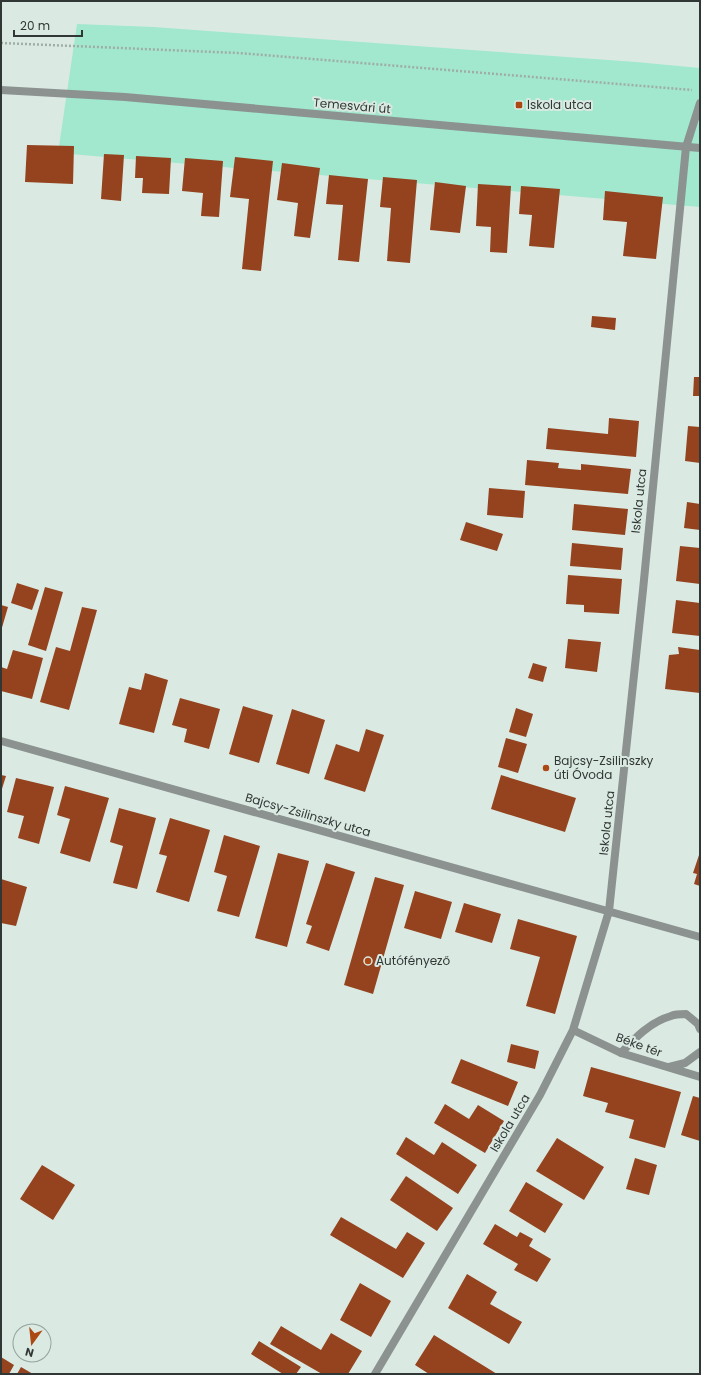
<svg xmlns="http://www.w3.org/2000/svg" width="701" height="1375" font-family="Poppins,sans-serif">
<rect width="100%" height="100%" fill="#daeae3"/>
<path fill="#a1e8ce" d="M77,24L154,27L636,62L700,68V207L58,153Z"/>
<path fill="#94431e" d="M27,145L74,146L73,184L25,182Z
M104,154L124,155L121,201L101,199Z
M136,156L171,158L169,194L142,193L143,178H135Z
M235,157L273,161L261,271L242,269L249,199L230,197Z
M185,158L223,161L219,217L201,216L203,193L182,191Z
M282,163L320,168L310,238L294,236L298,203L277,200Z
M329,175L368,179L359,262L338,260L343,205L326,204Z
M383,177L417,180L410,263L387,261L391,208L380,207Z
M435,182L466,186L460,233L430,230Z
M478,184L511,186L507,253L490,252L491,227L476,226Z
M521,186L560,189L554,248L529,246L532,215L519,214Z
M605,191L663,197L656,259L623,256L627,222L603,220Z
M592,316L616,318L615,330L591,327Z
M694,377H700V396H693Z
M609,418L639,421L636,457L546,449L548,428L608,434Z
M688,426L700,427V463L685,461Z
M527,460L559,463L558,468L581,470V464L631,469L628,494L525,485Z
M489,488L525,491L523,518L487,515Z
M687,502L700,504V530L684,528Z
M574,504L628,509L625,535L572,530Z
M466,522L503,534L497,551L460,540Z
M572,543L623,548L621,570L570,566Z
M680,546L700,548V584L676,581Z
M568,575L622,579L619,614L584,612V605L566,604Z
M17,583L39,590L32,610L11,603Z
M45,587L63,592L46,651L28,645Z
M676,600L700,603V636L672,633Z
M1,605L8,607L1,631Z
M82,607L97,610L69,710L40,702L56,647L70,651Z
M568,639L601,642L597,672L565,668Z
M678,647L700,650V693L665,689L669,655L679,654Z
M13,650L43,658L32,699L1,691V667L7,669Z
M533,663L547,667L543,682L528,678Z
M145,673L168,680L154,733L119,724L129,687L141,690Z
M180,698L220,709L209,749L184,742L187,729L172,725Z
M243,706L273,715L259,763L229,754Z
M516,708L533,714L526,737L509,732Z
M292,709L325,720L309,774L276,764Z
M366,729L384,735L365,792L324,779L336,744L359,752Z
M506,738L527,744L518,773L498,767Z
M1,775L6,776L1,792Z
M501,775L576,798L565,832L491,809Z
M16,778L54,787L39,844L18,838L24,816L7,812Z
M65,786L109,798L90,862L60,853L70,819L57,815Z
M119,808L156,818L137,889L113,883L123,846L110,842Z
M170,818L210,830L189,902L156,892L167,856L159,854Z
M224,835L260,846L239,917L217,911L227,876L214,872Z
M700,852V886L694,884L697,874L693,873Z
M278,853L309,861L287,947L255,938Z
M326,863L355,872L329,951L306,943L312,926L306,924Z
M375,877L404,885L373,994L344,985Z
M1,879L27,887L16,926L1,923Z
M415,891L452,902L441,939L404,928Z
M464,903L501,914L492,943L455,932Z
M518,919L577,936L555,1014L526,1006L540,957L510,949Z
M511,1044L539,1051L535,1069L507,1062Z
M461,1059L518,1082L508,1106L451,1083Z
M591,1067L681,1092L665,1148L629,1138L634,1120L605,1112L608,1103L583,1096Z
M693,1096L700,1098V1141L681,1135Z
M445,1104L469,1119L478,1105L504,1121L485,1153L434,1123Z
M406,1137L434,1155L442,1142L477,1165L458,1194L396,1154Z
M557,1138L604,1167L584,1200L536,1171Z
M635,1158L657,1165L649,1195L626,1189Z
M42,1165L75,1185L53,1220L20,1199Z
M406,1176L453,1208L437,1231L390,1200Z
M526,1182L563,1204L545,1233L509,1211Z
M341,1217L396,1249L407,1232L425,1243L403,1278L330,1235Z
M495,1224L517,1237L520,1232L533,1239L529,1246L551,1259L537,1282L514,1270L518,1264L483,1244Z
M467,1274L497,1292L490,1304L522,1322L509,1344L448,1308Z
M360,1283L391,1301L371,1337L340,1320Z
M281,1326L321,1350L331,1333L362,1351L348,1374H322L270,1344Z
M434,1335L497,1374H429L415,1365Z
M259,1341L301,1367L296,1374H283L251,1354Z
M1,1357L14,1365L9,1374H1Z
M21,1367L33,1374H17Z"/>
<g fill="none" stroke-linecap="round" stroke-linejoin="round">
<path stroke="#a0aca7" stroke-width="2.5" stroke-dasharray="2 2" stroke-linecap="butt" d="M1,43L239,53L692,90"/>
<path stroke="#8c9290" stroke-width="8" d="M686,147L700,103"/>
<path stroke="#8c9290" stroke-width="8" d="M1,741L700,937
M573,1030L621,1053L700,1077
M621,1053C635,1038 650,1022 671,1016C675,1014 681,1014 686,1014L698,1024L700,1029
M669,1067L685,1063L700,1052
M375,1374L540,1095L573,1030L609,911L643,590L686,147"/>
<path stroke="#8c9290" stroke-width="8" d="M1,90L125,97L700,148"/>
</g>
<g fill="#ac4814" stroke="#daeae3" stroke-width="1.5">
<rect x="515" y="101" width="8" height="8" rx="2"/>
<circle cx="546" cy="768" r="4"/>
<circle cx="368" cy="961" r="4"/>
</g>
<g text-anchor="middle" stroke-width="4" stroke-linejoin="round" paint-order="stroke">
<g font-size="12" fill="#313735" stroke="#daeae3" text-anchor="start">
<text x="527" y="109">Iskola utca</text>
<text x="554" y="765">Bajcsy-Zsilinszky<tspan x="554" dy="14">úti Óvoda</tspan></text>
<text x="376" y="965">Autófényező</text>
</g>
<g font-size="12" fill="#313735" stroke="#daeae3">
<text transform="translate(352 106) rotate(5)" y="4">Temesvári út</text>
<text transform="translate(639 501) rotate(-84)" y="4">Iskola utca</text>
<text transform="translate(308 815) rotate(16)" y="4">Bajcsy-Zsilinszky utca</text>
<text transform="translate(607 823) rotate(-84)" y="4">Iskola utca</text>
<text transform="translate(639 1045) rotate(20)" y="4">Béke tér</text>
<text transform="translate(510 1123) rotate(-59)" y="4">Iskola utca</text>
</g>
</g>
<rect width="701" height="1375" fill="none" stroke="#313735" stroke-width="4"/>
<g transform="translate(32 1343) rotate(195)"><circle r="19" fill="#daeae3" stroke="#96a29d"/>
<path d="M0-3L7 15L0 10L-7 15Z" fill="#ac4814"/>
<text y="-6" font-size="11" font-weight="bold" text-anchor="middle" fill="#313735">N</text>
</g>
<path d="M14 30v6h68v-6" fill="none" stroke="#313735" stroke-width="2"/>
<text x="20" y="30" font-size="12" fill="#313735" stroke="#daeae3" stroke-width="3" paint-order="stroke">20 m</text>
</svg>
